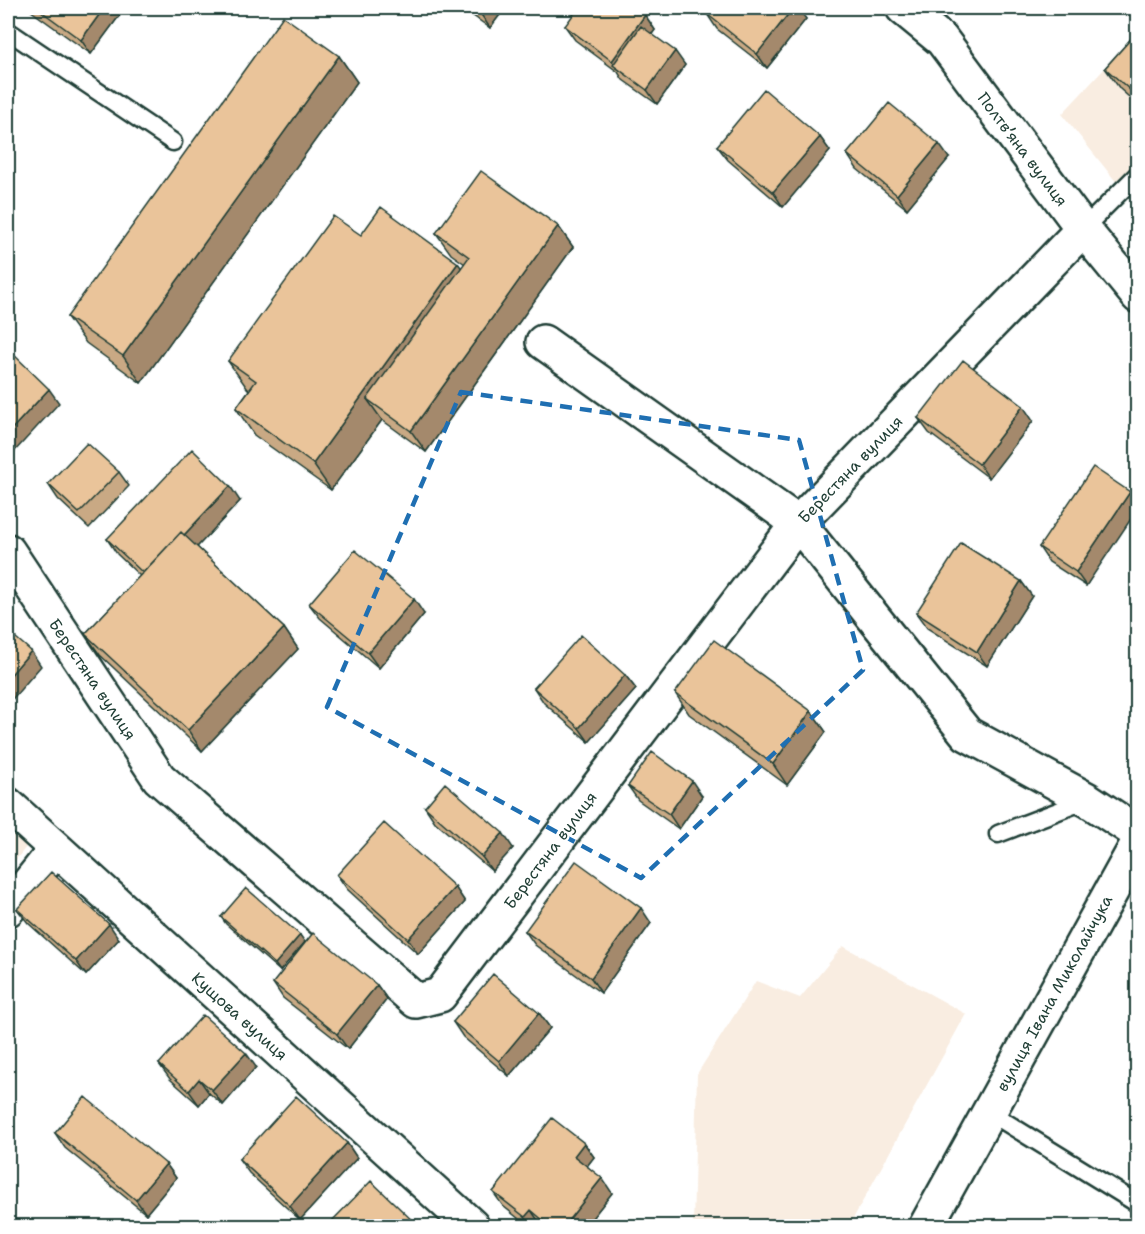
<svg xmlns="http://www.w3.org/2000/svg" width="1145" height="1234" font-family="'Shantell Sans',sans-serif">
<rect width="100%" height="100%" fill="#fff"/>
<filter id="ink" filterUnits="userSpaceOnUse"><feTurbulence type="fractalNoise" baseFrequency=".0167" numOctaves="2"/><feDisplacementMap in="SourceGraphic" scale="12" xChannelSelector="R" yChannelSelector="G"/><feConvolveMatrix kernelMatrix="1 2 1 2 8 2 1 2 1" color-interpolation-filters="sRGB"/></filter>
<g filter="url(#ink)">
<path fill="#f9ede1" d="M1137,34V208L1062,114Z
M8,815L33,838L8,870Z
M843,946L966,1014L849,1226H693L697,1074L756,981L800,998Z"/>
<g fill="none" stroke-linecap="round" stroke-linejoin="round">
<g stroke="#1f3d34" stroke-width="21">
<path id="lane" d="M8,31L173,142
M1083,229L1138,174
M998,834L1087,800
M989,1112L1138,1204"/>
</g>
<g stroke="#1f3d34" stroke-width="38">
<path id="street" d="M903,8L942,40L1083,229L1138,296
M543,342L798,523L967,734L1088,800L1138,833
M8,551L159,778L416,1001L440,995L798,523L1083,229
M8,805L472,1226
M8,909L56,849"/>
</g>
<g stroke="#1f3d34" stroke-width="38">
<path id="secondary" d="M926,1226L1138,843"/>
</g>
<use href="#lane" stroke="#fff" stroke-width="16"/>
<use href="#street" stroke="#fff" stroke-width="33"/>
<use href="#secondary" stroke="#fff" stroke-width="33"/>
</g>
<path fill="#c9a984" stroke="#1f3d34" stroke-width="1.5" d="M27,8H125L91,54Z
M462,8H505L490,28Z
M712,8H798L806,19L767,68L717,29L707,14Z
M645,15L655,30L652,34L685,65L657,104L623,80L618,72L575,40L565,26Z
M1137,32V104L1120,89L1105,68Z
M339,56L357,82L141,383L86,343L67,317Z
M820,137L830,151L783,207L728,160L717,146Z
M847,154L949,158L907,209L857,169Z
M558,226L573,247L426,452L382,420L331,490L254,435L236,408L249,390L247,388L228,361L361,235L461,268L465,264L451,254L436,233Z
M918,418L1033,421L989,478L929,433Z
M119,472L129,486L89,528L58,499L48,484Z
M240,501L197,547L284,628L298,649L202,751L100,655L85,634L140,576L117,554L107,539Z
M1137,503L1086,586L1049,562L1039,547Z
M1021,581L1032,596L987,666L927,628L916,613Z
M309,604L424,614L379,668L320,618Z
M625,675L636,689L589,742L544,703L534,688Z
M675,693L811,711L826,732L787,785L689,714Z
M628,786L702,796L679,829L638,800Z
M425,807L513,848L492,871L435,822Z
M337,875L455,887L465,902L418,954L347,889Z
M17,909L119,939L86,975L28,923Z
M221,917L300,935L280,971L226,924Z
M651,923L601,993L535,945L525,931Z
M273,983L377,985L387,999L348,1049L283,998Z
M539,1013L550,1028L509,1076L463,1037L453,1022Z
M159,1064L256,1067L223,1105L209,1093L199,1105L170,1079Z
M55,1133L166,1164L176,1178L146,1214L65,1148Z
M347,1143L357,1158L300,1220L249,1173L239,1159Z
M584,1143L594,1157L587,1166L612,1193L585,1227H543L541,1225L539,1227H529L503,1206L493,1192Z"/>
<path fill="#a4896c" stroke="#1f3d34" stroke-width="1.5" d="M104,8H125L91,54L81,40Z
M484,8H505L490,28L480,13Z
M793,8H798L806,19L767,68L757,54Z
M645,15L655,30L624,73L617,68L612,61Z
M675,51L685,65L657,104L647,90Z
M339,56L357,82L141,383L123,356Z
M820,137L830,151L783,207L773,192Z
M939,144L949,158L907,209L897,195Z
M558,226L573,247L426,452L411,431Z
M458,263L476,289L367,399L382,420L331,490L313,464Z
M49,389L59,403L13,453L8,444V433Z
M1023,406L1033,421L989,478L979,464Z
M230,486L240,501L156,591L146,576Z
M1130,492L1137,503V510L1086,586L1076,572Z
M1021,581L1032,596L987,666L977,652Z
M414,599L424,614L379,668L368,653Z
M284,628L298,649L202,751L188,730Z
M31,651L41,666L8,704V678Z
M625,675L636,689L589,742L579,728Z
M811,711L826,732L787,785L773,764Z
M692,781L702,796L679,829L669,814Z
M503,833L513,848L492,871L482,857Z
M455,887L465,902L418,954L408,939Z
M641,908L651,923L601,993L591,978Z
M109,924L119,939L86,975L76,961Z
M300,935L305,942L280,971L275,964Z
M377,985L387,999L348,1049L337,1034Z
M539,1013L550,1028L509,1076L499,1061Z
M246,1053L256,1067L223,1105L212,1090Z
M199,1079L209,1093L199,1105L189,1091Z
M347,1143L357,1158L300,1220L290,1206Z
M584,1143L594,1157L584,1170L574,1156Z
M166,1164L176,1178L146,1214L136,1200Z
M602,1178L612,1193L585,1227H563Z
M531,1210L541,1225L539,1227H532L525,1217Z"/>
<path fill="#eac49a" stroke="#1f3d34" stroke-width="1.5" d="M37,8H104L81,40Z
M472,8H484L480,13Z
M578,8H635L645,15L612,61L565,26Z
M712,8H793L757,54L707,14Z
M283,16L339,56L123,356L67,317Z
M641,26L675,51L647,90L613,65Z
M1137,32V96L1105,68Z
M764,89L820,137L773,192L717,146Z
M889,103L939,144L897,195L847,154Z
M481,171L558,226L411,431L367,399L469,257L436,233Z
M381,207L458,263L313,464L236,408L256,381L228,361L333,216L361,235Z
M8,349L49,389L8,433Z
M963,360L1023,406L979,464L918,418Z
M87,443L119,472L79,513L48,484Z
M192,449L230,486L184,535L181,532L143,573L107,539Z
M1093,467L1130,492L1076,572L1039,547Z
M181,532L284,628L188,730L85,634Z
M961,543L1021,581L977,652L916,613Z
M355,550L414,599L368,653L309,604Z
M8,631L31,651L8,678Z
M581,635L625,675L579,728L534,688Z
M714,640L811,711L773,764L675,693Z
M652,752L692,781L669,814L628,786Z
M445,783L503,833L482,857L425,807Z
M384,823L455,887L408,939L337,875Z
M576,861L641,908L591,978L525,931Z
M51,872L109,924L76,961L17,909Z
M246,888L300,935L275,964L221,917Z
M313,933L377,985L337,1034L273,983Z
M493,974L539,1013L499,1061L453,1022Z
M203,1015L246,1053L212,1090L199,1079L189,1091L159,1064Z
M296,1096L347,1143L290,1206L239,1159Z
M85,1097L166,1164L136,1200L55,1133Z
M552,1118L584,1143L574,1156L602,1178L563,1227H551L531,1210L525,1217L493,1192Z
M371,1181L416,1224L414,1227H326Z"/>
</g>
<path fill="none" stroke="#1f6fb2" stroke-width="4.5" stroke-dasharray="12 8" stroke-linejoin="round" d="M461,392L799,440L863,670L641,878L327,707Z"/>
<g text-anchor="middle" stroke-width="4.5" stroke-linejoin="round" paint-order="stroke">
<g font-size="16" fill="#1f3d34" stroke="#fff">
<text transform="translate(1023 149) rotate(53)" y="6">Полтвʼяна вулиця</text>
<text transform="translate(850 469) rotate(-46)" y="6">Берестяна вулиця</text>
<text transform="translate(93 679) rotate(56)" y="6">Берестяна вулиця</text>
<text transform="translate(550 850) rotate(-53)" y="6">Берестяна вулиця</text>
<text transform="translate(1054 993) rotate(-61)" y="6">вулиця Івана Миколайчука</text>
<text transform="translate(240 1016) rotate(42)" y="6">Кущова вулиця</text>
</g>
</g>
<rect width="1145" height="1234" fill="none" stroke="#fff" stroke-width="30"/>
<rect x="15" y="15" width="1115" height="1204" fill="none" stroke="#1f3d34" stroke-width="2" filter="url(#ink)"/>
</svg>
